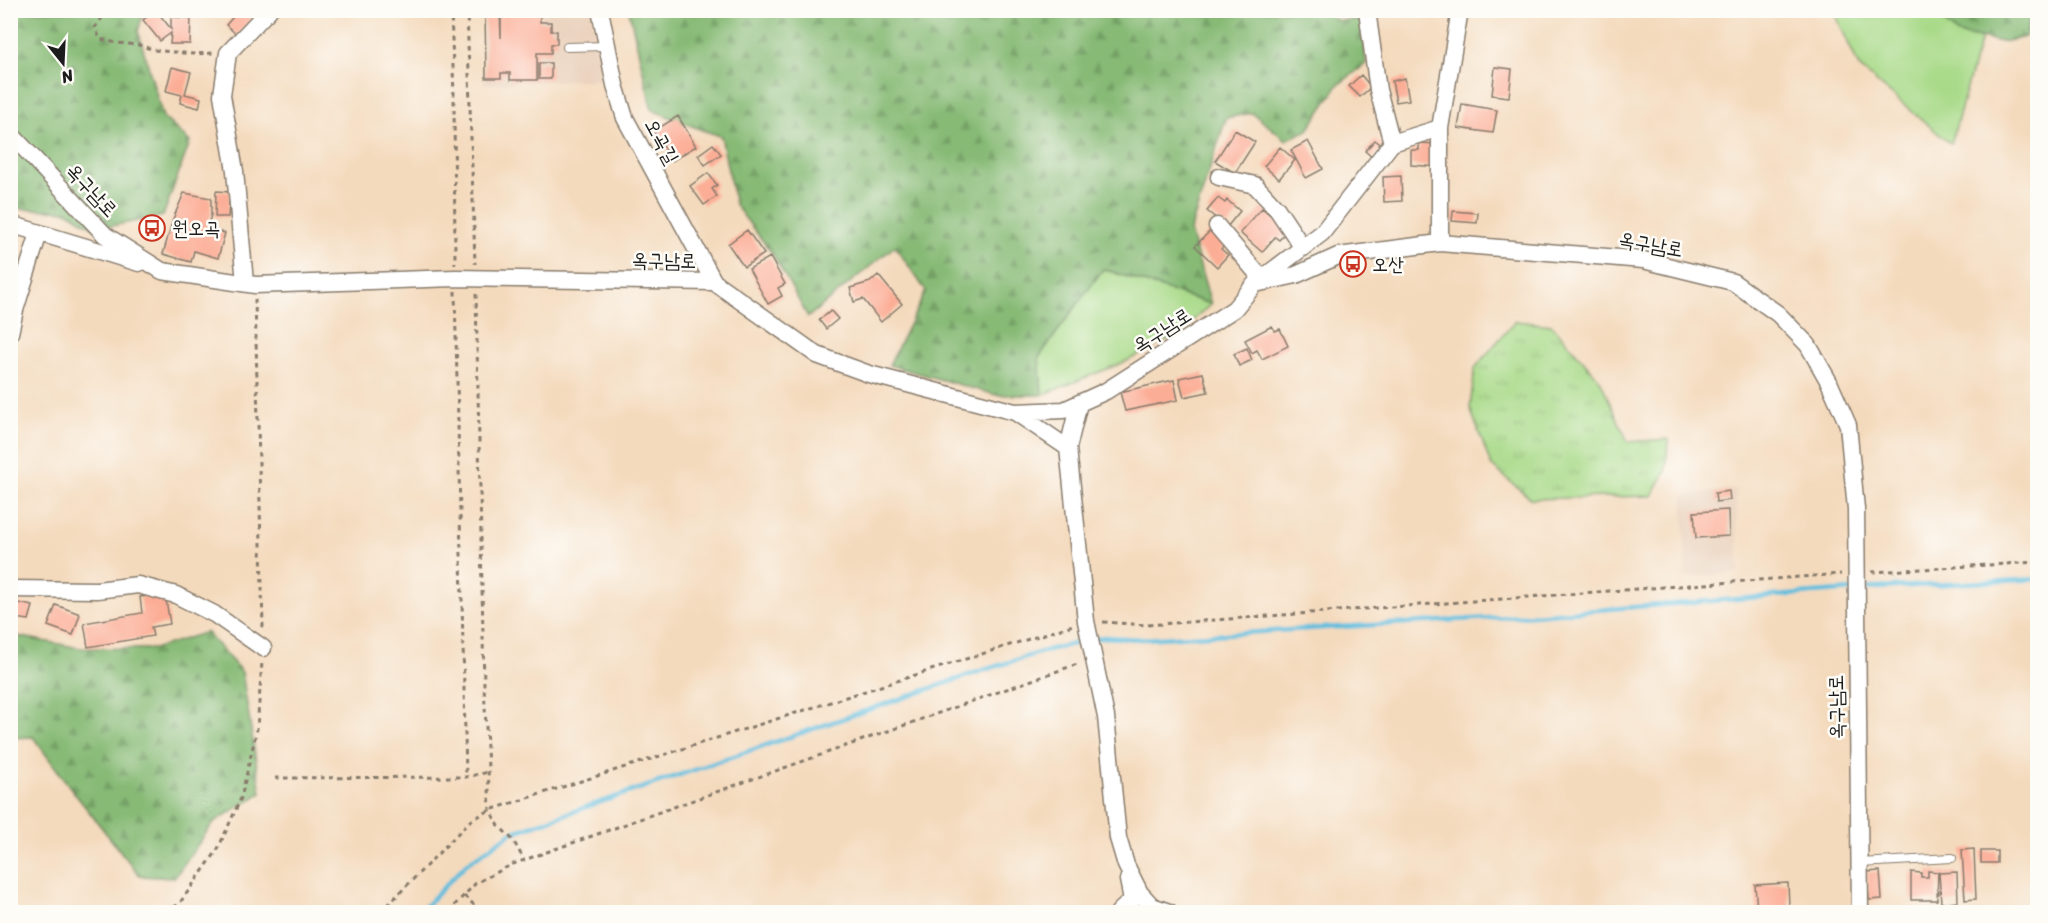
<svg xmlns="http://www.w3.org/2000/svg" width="2048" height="923" font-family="Sriracha,'Poor Story',sans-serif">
<defs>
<pattern id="forest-firs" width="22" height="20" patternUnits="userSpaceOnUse" patternTransform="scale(1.5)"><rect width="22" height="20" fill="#86ba75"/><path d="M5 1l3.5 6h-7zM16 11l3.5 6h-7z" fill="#739f65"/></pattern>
<pattern id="park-tufts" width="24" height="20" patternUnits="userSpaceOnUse" patternTransform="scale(1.5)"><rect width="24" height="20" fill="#a9da89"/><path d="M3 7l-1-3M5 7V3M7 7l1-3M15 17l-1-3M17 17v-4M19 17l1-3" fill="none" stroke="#91ba76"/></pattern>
</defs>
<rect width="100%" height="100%" fill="#fdfcf7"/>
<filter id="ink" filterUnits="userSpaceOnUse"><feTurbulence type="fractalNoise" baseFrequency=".0167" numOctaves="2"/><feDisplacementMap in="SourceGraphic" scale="12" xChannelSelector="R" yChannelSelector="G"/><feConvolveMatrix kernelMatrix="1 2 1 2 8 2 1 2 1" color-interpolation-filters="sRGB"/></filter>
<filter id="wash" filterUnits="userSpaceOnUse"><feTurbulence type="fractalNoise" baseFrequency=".008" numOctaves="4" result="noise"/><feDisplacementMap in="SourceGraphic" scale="24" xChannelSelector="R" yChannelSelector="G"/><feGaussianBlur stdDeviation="1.35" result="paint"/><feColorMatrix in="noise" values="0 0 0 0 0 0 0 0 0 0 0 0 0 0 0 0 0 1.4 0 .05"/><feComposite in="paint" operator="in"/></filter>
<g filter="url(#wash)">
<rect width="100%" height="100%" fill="#f4dabd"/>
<path fill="#e8ceb7" d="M482,11H593L608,79L484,84Z
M1736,489L1739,573L1686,577L1683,495Z"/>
<path fill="#a9da89" stroke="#627b52" stroke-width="1.5" d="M1834,11H1932L1958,34L1981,38L1951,144L1859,67Z
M1103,269L1211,304L1177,335L1127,361L1042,395L1039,357Z"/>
<path fill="url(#forest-firs)" stroke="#516b48" stroke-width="1.5" d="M2037,10V15L2031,13L2025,37L2002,42L1958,34L1932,11Z
M10,11H144L138,31L163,117L190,142L163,216L96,229L67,211L11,208Z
M629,11H1332L1335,20H1363L1366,64L1338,85L1308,130L1286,140L1252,113L1226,118L1190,231L1211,304L1103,269L1039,357L1042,395H996L889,365L926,291L895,246L808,317L772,253L735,205L721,136L702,130L652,110Z
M206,632L242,672L261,793L214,822L174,878L140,876L75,794L33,737L11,738V635L80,648L154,649Z"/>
<path fill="url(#park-tufts)" stroke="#627b52" stroke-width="1.5" d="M1515,321L1552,325L1600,380L1628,442L1668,439L1666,471L1652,496L1531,499L1491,465L1470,408L1475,368Z"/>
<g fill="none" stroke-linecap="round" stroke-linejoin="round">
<path stroke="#5fbdde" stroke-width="4.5" d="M1860,589L2038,579
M1095,639L1104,637L1142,639L1507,617L1852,590
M420,912L465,865L511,833L978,672L1048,650L1086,641"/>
</g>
<g id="blocks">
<path fill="#fcad96" d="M156,10L171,29V17L191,18L190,44H170L171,33L160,41L143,20Z
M239,10H259L237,35L226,25Z
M485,10H500L501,38V10H540V22H551V31H557V44H551V53H537V80H510V73H501V78H486Z
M539,63H551V79H539Z
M172,67L191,72L185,94L201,98L199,108L180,103L182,95L166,91Z
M1495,67L1512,69L1509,97L1492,95Z
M1361,75L1371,87L1360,97L1349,86Z
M1405,78L1409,100L1396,102L1392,81Z
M1462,104L1497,110L1493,133L1458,128Z
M678,116L696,146L672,161L654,131Z
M1235,130L1255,142L1235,173L1215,161Z
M1375,140L1383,146L1373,158L1365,151Z
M1308,141L1323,169L1306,178L1291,150Z
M1419,143L1439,144L1438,167L1411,165V150H1419Z
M713,144L721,154L705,165L698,155Z
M1280,147L1295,160L1279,179L1264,166Z
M708,173L717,185L712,189L717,196L704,205L690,186Z
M1401,176L1402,201L1384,202L1383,177Z
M216,191L230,192L228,217H215Z
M184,193L211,198V215L207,229L225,233L218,258L194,251L191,262L163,254L173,219Z
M1218,198L1225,203L1227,200L1240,211L1227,227L1207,211Z
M1262,208L1288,230L1279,240L1275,237L1262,252L1240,233Z
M1453,211L1478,213L1477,223L1452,221Z
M1212,229L1227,243L1221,249L1228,255L1217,267L1195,246Z
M747,230L764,254L744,267L728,244Z
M770,257L785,284L778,288L782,296L768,304L749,269Z
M878,275L902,304L881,322L863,299L854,302L850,288L870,282Z
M831,311L838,319L826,329L819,320Z
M1272,326L1275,331L1280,329L1288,346L1262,359L1257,350L1252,353L1245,340Z
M1247,348L1252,360L1239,366L1234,354Z
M1203,373L1208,392L1184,397L1179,378Z
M1174,380L1178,400L1125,411L1120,392Z
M1729,491L1730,500L1716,502L1715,493Z
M1728,510L1729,536L1696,538L1694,512Z
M165,594L170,624L151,627L153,636L88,647L84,623L142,613L140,597Z
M18,603L33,606L29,620L15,618Z
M56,605L80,614L73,635L48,626Z
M1974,849L1976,899L1965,900L1962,850Z
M1981,851H1997V863H1981Z
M1880,871L1882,899L1869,900L1867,872Z
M1928,871L1938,872L1937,900H1911V872L1921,873V877H1928Z
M1957,872L1958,902L1941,903L1939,873Z
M1788,883L1789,907L1757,910L1755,885Z"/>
</g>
</g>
<g filter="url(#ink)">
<use href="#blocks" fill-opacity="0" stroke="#887b6c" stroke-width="1.5"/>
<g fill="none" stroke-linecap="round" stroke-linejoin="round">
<g stroke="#887b6c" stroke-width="10">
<path id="lane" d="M567,47L606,46
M1859,863L1952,858"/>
</g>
<g stroke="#887b6c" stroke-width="19">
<path id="street" d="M600,10L615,85L625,118L714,282
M10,133L105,235L162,271L255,285L455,278L714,282L817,355L869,374L1015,412L1064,410L1106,391L1234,309L1255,284L1296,275L1338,256L1440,243L1643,260L1733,282L1778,314L1808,345L1829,382L1848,425L1856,509L1860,912
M1392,143L1440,128
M1219,177L1255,185L1277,209L1303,248
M10,224L139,263
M1217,226L1262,279
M1440,243V128L1460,10
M1260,280L1322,233L1392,143L1378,90L1367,10
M245,283L235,171L222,95L228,53L269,10
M10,333L15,310L39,233
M1079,403L1068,448L1086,621L1106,717L1118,838L1126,865L1140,893L1152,906L1169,912
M1015,412L1068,448
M10,589L97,590L138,585L176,595L214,614L263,648
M1119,912L1132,900L1128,880"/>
</g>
<path stroke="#887b6c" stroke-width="3" stroke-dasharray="4.5 4.5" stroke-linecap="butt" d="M108,10L95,27L100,39L117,43L139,45L154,50L193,54L215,53
M451,10L454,96L455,264
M467,10L475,264
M455,291L466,777
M476,294L484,685L490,810L499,826L513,840L524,860
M255,299L263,628
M1872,572L2038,562
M1103,622L1147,625L1841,574
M275,778L466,777L488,772
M464,896L482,912
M166,912L179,904L217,851L241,798L257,729L262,662
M381,912L470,821L490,810L1073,625
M448,912L476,883L513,864L1080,663"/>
<use href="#lane" stroke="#fff" stroke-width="8"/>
<use href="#street" stroke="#fff" stroke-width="16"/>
</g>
</g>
<defs>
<g id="bus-ring" transform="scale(1.35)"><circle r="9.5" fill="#fdfcf7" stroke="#c8321e" stroke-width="1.5"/><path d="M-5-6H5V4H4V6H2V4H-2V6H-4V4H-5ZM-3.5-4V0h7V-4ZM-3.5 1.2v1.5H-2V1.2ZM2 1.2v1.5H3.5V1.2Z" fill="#c8321e"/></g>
</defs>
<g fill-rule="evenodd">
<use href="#bus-ring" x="152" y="228"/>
<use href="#bus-ring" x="1353" y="264"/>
</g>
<g text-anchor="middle" stroke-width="5" stroke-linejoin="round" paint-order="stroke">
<g font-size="20" fill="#1c1c1c" stroke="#fdfcf7">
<text transform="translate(662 141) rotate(61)" y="7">오곡길</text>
<text transform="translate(92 190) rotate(47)" y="7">옥구남로</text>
<text transform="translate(1651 244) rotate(10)" y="7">옥구남로</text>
<text transform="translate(664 260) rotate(1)" y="7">옥구남로</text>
<text transform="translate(1162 330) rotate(-33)" y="7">옥구남로</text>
<text transform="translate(1836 707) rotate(-91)" y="7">옥구남로</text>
</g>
<g font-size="20" fill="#1c1c1c" stroke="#fdfcf7" text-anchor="start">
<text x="172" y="235">원오곡</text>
<text x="1372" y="271">오산</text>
</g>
</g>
<rect width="2048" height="923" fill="none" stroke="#fdfcf7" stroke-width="36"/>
<g transform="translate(63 63) rotate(162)" stroke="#fdfcf7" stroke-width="4.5" paint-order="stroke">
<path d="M0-4.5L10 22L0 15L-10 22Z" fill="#1c1c1c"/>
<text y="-9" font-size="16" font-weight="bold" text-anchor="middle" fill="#1c1c1c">N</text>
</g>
</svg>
